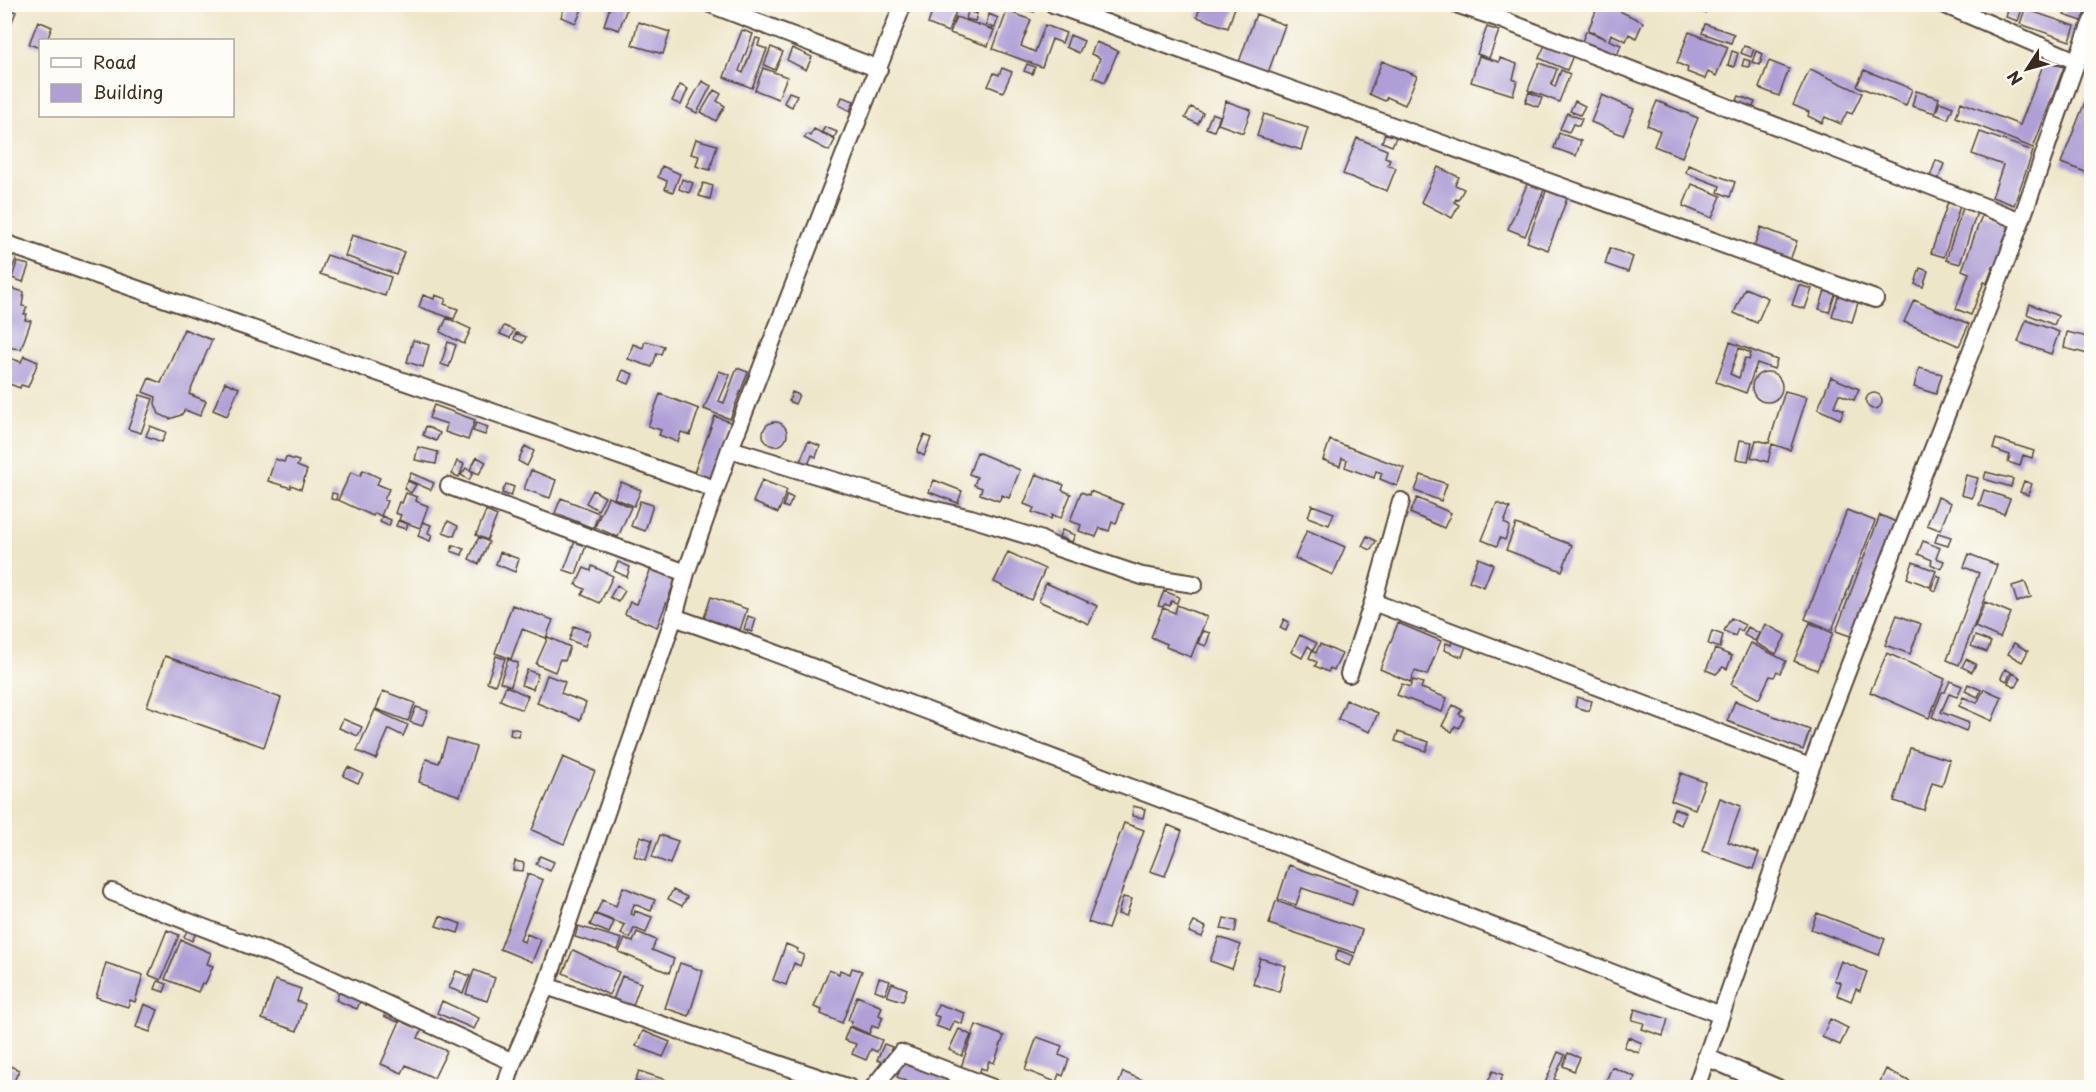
<svg xmlns="http://www.w3.org/2000/svg" width="2096" height="1092" font-family="'Playpen Sans',sans-serif">
<rect width="100%" height="100%" fill="#fdfcf7"/>
<filter id="ink" filterUnits="userSpaceOnUse"><feTurbulence type="fractalNoise" baseFrequency=".0167" numOctaves="2"/><feDisplacementMap in="SourceGraphic" scale="12" xChannelSelector="R" yChannelSelector="G"/><feConvolveMatrix kernelMatrix="1 2 1 2 8 2 1 2 1" color-interpolation-filters="sRGB"/></filter>
<filter id="wash" filterUnits="userSpaceOnUse"><feTurbulence type="fractalNoise" baseFrequency=".008" numOctaves="4" result="noise"/><feDisplacementMap in="SourceGraphic" scale="24" xChannelSelector="R" yChannelSelector="G"/><feGaussianBlur stdDeviation="1.35" result="paint"/><feColorMatrix in="noise" values="0 0 0 0 0 0 0 0 0 0 0 0 0 0 0 0 0 1.4 0 .05"/><feComposite in="paint" operator="in"/></filter>
<g filter="url(#wash)">
<rect width="100%" height="100%" fill="#eee6c9"/>
<g id="blocks">
<path fill="#af9fd6" fill-rule="evenodd" d="M566,4H584L576,23L561,17Z
M611,4L627,8L619,30L604,25Z
M935,4H959L948,32L928,24Z
M1013,4H1036L1034,12Z
M1201,4H1236L1228,28L1197,17Z
M1599,4H1605L1643,22L1636,38L1629,34L1626,41L1611,34L1609,40L1621,45L1615,61L1580,47L1586,31L1606,39L1588,30Z
M1691,4H1708L1705,13L1690,8Z
M2067,4H2088L2082,21L2064,15Z
M968,5L979,6L977,13L967,9Z
M2009,5L2022,9L2018,21L2006,17Z
M4,7L16,12L5,39H4Z
M2025,9L2075,26L2070,41L2020,24Z
M968,11L977,14L975,21L966,19Z
M1007,11L1031,20L1021,46L1035,52L1045,25L1066,33L1062,43L1052,39L1042,67L993,49Z
M989,14L998,18L995,28L986,25Z
M1256,14L1285,25L1268,73L1239,62Z
M956,17L994,30L988,46L950,33Z
M38,21L52,27L47,40H40V48L29,44Z
M638,22L670,32L663,54L632,45Z
M1705,24L1734,34L1731,43L1702,33Z
M1487,27L1499,31L1489,58L1477,54Z
M742,30L753,34L739,71L743,73L756,38L760,39L758,46L767,49L752,88L724,77Z
M1689,32L1728,47L1716,76L1708,72L1705,79L1687,72L1688,68L1677,63Z
M1070,35L1084,41L1079,53L1066,47Z
M1547,41L1574,53L1567,70L1539,58Z
M1096,42L1118,51L1105,82L1093,77L1100,58L1091,54Z
M1744,46L1754,49L1751,57L1741,53Z
M771,47L783,52L775,70L764,65Z
M792,48L812,57L806,70L787,60Z
M1732,51L1738,53L1734,67L1728,65Z
M1756,51L1763,54L1760,65L1752,62Z
M1479,56L1499,62L1500,58L1517,64L1513,79L1517,81L1513,95L1471,82Z
M1744,59L1750,61L1749,67L1742,66Z
M2045,60L2064,67L2033,148L1956,117L1961,102L2020,125Z
M1382,61L1417,76L1405,105L1387,97L1385,101L1369,94Z
M1769,61L1789,69L1779,96L1759,88Z
M1539,63L1557,69L1551,85L1555,87L1561,70L1570,74L1559,102L1528,90Z
M1027,64L1035,67L1032,74L1024,71Z
M763,68L787,77L778,99L755,90Z
M1002,68L1012,72L1003,92L988,86L994,73L999,75Z
M1810,69L1862,93L1852,114L1847,112L1841,124L1825,117L1822,123L1808,116L1809,112L1793,105Z
M1864,70L1912,89L1906,106L1857,86Z
M702,81L711,86L697,113L687,108Z
M2092,84V163L2088,173L2061,163Z
M680,85L688,89L681,105L672,101Z
M714,90L721,94L717,101L725,106L716,121L701,112Z
M1916,91L1939,98L1935,113L1912,106Z
M789,92L797,95L792,107L784,103Z
M1529,92L1542,98L1538,107L1525,102Z
M1602,95L1634,109L1623,135L1591,122Z
M1739,96L1755,102L1751,111L1735,105Z
M842,97L854,101L850,111L839,105Z
M1226,101L1251,110L1243,133L1218,124Z
M1575,101L1585,106L1580,115L1570,111Z
M1657,101L1698,118L1682,157L1654,146L1660,131L1647,125Z
M1940,102L1953,107L1948,119L1935,114Z
M1191,107L1203,113L1198,124L1185,118Z
M1212,113L1220,116L1214,131L1206,128Z
M1567,113L1582,119L1579,126L1573,124L1569,132L1560,129Z
M1264,114L1308,128L1301,150L1257,136Z
M825,127L837,132L834,138L822,132Z
M814,129L835,140L829,151L804,138L807,134L810,136Z
M1980,132L2033,151L2014,205L1992,197L2003,165L1972,154Z
M1385,133L1396,137L1392,146L1382,142Z
M1559,133L1581,141L1576,156L1554,148Z
M1357,138L1387,150L1385,157L1390,159L1388,165L1396,168L1387,191L1343,174Z
M696,139L717,145L710,170L696,166L699,156L691,154Z
M1936,160L1944,164L1938,180L1930,177Z
M1688,165L1735,182L1730,197L1718,192L1720,186L1686,173Z
M662,166L680,174L673,192L665,189L667,181L658,177Z
M1438,167L1459,177L1455,185L1464,189L1458,200L1456,199L1454,202L1459,205L1452,218L1421,202Z
M682,179L693,183L689,193L679,189Z
M1528,182L1544,190L1525,236L1508,229Z
M703,183L713,186L710,199L699,196Z
M1692,184L1721,196L1712,218L1683,206Z
M1548,186L1569,193L1548,250L1527,242Z
M1948,202L1960,206L1944,257L1931,253Z
M1963,208L1977,212L1960,264L1946,260Z
M1982,215L2009,226L2001,247L2006,249L1999,269L1993,267L1987,283L1984,282L1971,315L1956,309L1969,273L1962,270Z
M1761,227L1797,241L1789,263L1753,249Z
M352,235L404,252L396,274L345,256Z
M1610,248L1633,257L1628,272L1605,264Z
M4,251L17,257L10,273L4,271Z
M327,255L391,277L385,296L320,274Z
M17,262L29,265L23,282L12,278Z
M1920,268L1928,271L1923,287L1915,284Z
M4,274L9,276L5,288H4Z
M1799,285L1812,289L1805,309L1792,305Z
M1827,285L1837,289L1829,312L1819,309Z
M11,288L24,292L22,306L27,307L24,314H27L25,320L31,321L21,349L4,347V305Z
M1745,288L1768,298L1757,323L1734,313Z
M1840,290L1860,296L1852,322L1832,316Z
M423,295L434,299L435,295L446,299L444,304L458,309L454,319L419,307Z
M1914,300L1969,324L1959,346L1904,322Z
M2030,304L2058,316L2054,325L2027,314Z
M447,318L471,329L464,344L440,332Z
M2026,320L2059,332L2051,354L2018,342Z
M504,326L514,330L510,338L500,334Z
M184,329L212,340L189,394L206,401L200,416L185,410L181,415L170,419L159,414L155,404L156,397L143,392L149,378L161,383Z
M2067,332L2092,338V355L2064,348Z
M516,333L526,337L523,343L514,339Z
M413,340L429,345L423,367L407,362Z
M645,341L664,346L661,354L657,353L652,367L628,359L633,344L643,348Z
M448,342L456,345L449,367L441,364Z
M1730,342L1777,360L1774,369L1757,363L1746,393L1716,382ZM1739,348L1751,353L1749,360L1745,358L1739,378L1730,374Z
M24,356L38,362L28,387L21,385L20,388L4,382V372L10,358L21,362Z
M737,368L748,372L730,419L704,409L719,371L730,375L719,401L724,403Z
M1919,368L1942,374L1936,394L1914,387Z
M623,370L633,374L629,384L619,380Z
M1752 387a15 15 0 1 1 30 0a15 15 0 1 1-30 0Z
M1831,377L1859,389L1854,400L1839,394L1834,406L1844,410L1840,419L1818,409Z
M225,382L239,388L227,416L213,410Z
M1785,391L1807,397L1790,450L1772,444L1768,462L1751,457L1756,440L1769,443Z
M792,392L799,395L795,404L789,401Z
M1866 401a8 8 0 1 1 16 0a8 8 0 1 1-16 0Z
M660,394L699,409L690,435L681,432L678,442L659,435L661,430L648,426Z
M140,395L153,399L141,433L128,429Z
M434,405L475,420L468,440L445,432L447,424L429,418Z
M715,416L732,423L709,484L692,478Z
M763 434a12 12 0 1 1 24 0a12 12 0 1 1-24 0Z
M476,423L488,427L485,435L473,431Z
M150,426L166,432L162,442L146,436Z
M426,426L440,433L436,441L423,435Z
M924,435L931,438L924,456L917,452Z
M1996,439L2034,451L2032,458L2023,455L2020,466L2008,462L2010,455L1993,449Z
M1330,440L1404,468L1397,486L1380,479L1382,473L1376,471L1374,478L1345,467L1347,460L1342,458L1340,466L1323,460Z
M1740,440L1752,442L1748,461L1736,459Z
M808,441L820,446L816,457L812,455L808,465L800,462Z
M525,446L534,451L527,466L518,461Z
M418,447L438,452L436,464L415,460Z
M977,452L1020,470L1009,498L1002,495L999,501L980,494L982,488L974,485L977,477L969,474Z
M286,457L299,461L297,466L307,470L301,489L291,485V488L268,481L275,459L284,462Z
M477,457L486,462L479,474L470,470Z
M457,461L464,464L459,477L452,474Z
M466,468L473,473L469,480L461,475Z
M363,470L380,478L377,484L389,489L384,500L387,501L381,516L375,513L373,516L338,500L351,472L360,476Z
M531,470L556,480L550,498L524,489Z
M1986,472L2013,479L2011,487L1984,479Z
M411,473L434,483L431,490L408,480Z
M1036,474L1064,485L1062,490L1071,494L1061,518L1052,515L1051,519L1032,512L1034,508L1024,504Z
M1421,475L1447,484L1441,501L1415,491Z
M1966,475L1978,478L1972,498L1961,495Z
M762,480L787,490L778,513L753,502Z
M934,480L962,491L958,503L929,492Z
M408,481L416,485L411,493L404,488Z
M2024,481L2032,484L2028,495L2020,492Z
M621,482L641,490L634,506L614,498Z
M506,484L514,487L511,496L502,493Z
M593,490L605,497L598,510L586,503Z
M1984,490L2010,499L2004,514L1979,505Z
M1090,491L1123,504L1116,524L1112,522L1109,531L1100,528L1096,537L1079,531L1081,525L1070,521L1081,492L1089,495Z
M332,493L337,494L336,500L331,499Z
M406,493L417,497L416,501L428,506L420,528L399,520L401,515L395,513L399,502L402,503Z
M787,495L793,498L788,508L783,506Z
M608,497L631,507L618,537L595,527Z
M1938,497L1951,503L1940,530L1927,525Z
M561,498L599,513L593,528L555,513Z
M1417,498L1451,513L1444,528L1410,513Z
M640,501L653,505L645,531L631,526Z
M1497,503L1510,508L1504,523L1510,526L1505,540L1500,538L1497,546L1482,540Z
M1312,505L1334,513L1329,525L1308,517Z
M1847,510L1875,521L1832,630L1805,619Z
M486,511L497,516L487,540L476,535Z
M1880,515L1896,522L1853,637L1836,631Z
M382,516L391,520L389,526L380,522Z
M398,521L408,524L406,529L396,526Z
M448,521L458,526L454,536L443,532Z
M423,522L431,525L428,533L432,535L430,541L418,536Z
M1516,524L1572,545L1562,571L1506,550Z
M1062,530L1075,535L1072,542L1059,537Z
M1307,530L1345,547L1333,575L1295,558Z
M1938,533L1951,537L1948,546L1935,542Z
M577,536L588,540L576,574L564,570Z
M1367,536L1376,541L1371,550L1362,546Z
M479,537L489,542L479,564L469,559Z
M1923,541L1940,548L1936,558L1944,561L1941,569L1931,564L1932,560L1918,554Z
M453,545L464,549L462,555L451,551Z
M500,552L519,559L515,572L496,564Z
M1008,552L1045,569L1031,600L994,582Z
M1969,554L1997,565L1959,665L1947,660L1979,573L1964,567Z
M1478,558L1493,564L1484,587L1469,581Z
M618,562L630,567L627,577L614,571Z
M1913,562L1936,571L1930,587L1907,578Z
M653,563L678,573L657,627L625,614L630,602L637,604Z
M592,566L613,576L600,603L582,595L585,589L576,585L584,568L591,571Z
M1937,575L1941,577L1936,591L1931,589Z
M2025,582L2031,597L2017,602L2012,586Z
M1046,583L1097,606L1089,624L1039,601Z
M617,585L625,591L618,602L610,597Z
M1164,591L1179,597L1177,603L1171,601L1170,606L1165,604L1163,607L1158,606Z
M711,597L747,609L740,630L704,618Z
M1985,602L2011,613L2000,638L1975,627Z
M512,605L553,620L546,638L522,629L511,659L495,653Z
M1177,605L1207,617L1191,657L1166,647L1167,644L1151,637L1163,608L1175,613Z
M1897,615L1921,624L1910,654L1885,645Z
M748,616L756,619L752,632L744,629Z
M1731,618L1745,625L1742,631L1738,629L1735,636L1724,631Z
M1284,619L1289,622L1286,631L1280,628Z
M1398,623L1441,641L1427,675L1415,671L1410,682L1380,669Z
M1810,623L1833,633L1817,670L1794,661Z
M1765,624L1786,635L1776,654L1756,643Z
M574,626L590,632L585,646L569,640Z
M1748,627L1759,633L1755,641L1744,635Z
M1203,631L1210,633L1206,646L1198,643Z
M1712,631L1723,635L1720,648L1708,644Z
M1300,635L1317,643L1313,650L1308,646L1302,658L1291,652Z
M1975,636L1991,642L1987,652L1971,646Z
M548,637L570,647L565,661L560,659L555,672L536,664Z
M1452,641L1466,646L1462,657L1444,650L1446,643L1451,645Z
M1751,643L1786,661L1780,673L1777,671L1774,677L1770,676L1759,699L1731,684Z
M2014,643L2028,651L2022,662L2008,654Z
M1320,644L1342,654L1334,670L1330,668L1328,672L1315,666L1317,662L1309,658L1312,651L1316,653Z
M1715,649L1732,656L1727,669L1723,667L1716,674L1706,670Z
M1887,653L1945,679L1929,718L1870,692Z
M165,656L281,698L264,747L147,706Z
M496,656L505,659L495,685L487,682Z
M508,659L518,663L511,686L500,682Z
M1966,659L1976,664L1972,672L1962,667Z
M2005,669L2011,672L2007,681L2001,678Z
M527,670L538,674L533,689L521,685Z
M2013,673L2021,678L2016,687L2008,683Z
M547,675L565,682L561,693L586,703L580,720L537,703Z
M1413,680L1423,683L1421,688L1447,698L1442,712L1397,695L1402,684L1410,687Z
M1950,681L1962,686L1957,697L1949,694L1941,712L1969,723L1966,731L1932,717L1942,692H1945Z
M1968,684L1981,690L1978,697L1965,691Z
M506,686L528,696L522,710L500,700Z
M1984,689L2002,697L1992,721L1959,706L1963,697L1977,703Z
M383,691L415,703L408,721L376,709Z
M1577,697L1592,701L1589,711L1575,707Z
M1346,700L1378,713L1370,732L1338,719Z
M1735,701L1810,730L1803,750L1727,721Z
M1453,705L1462,710L1459,714L1464,717L1459,728L1455,726L1452,732L1442,726Z
M416,707L428,711L422,726L410,722Z
M375,710L408,725L403,736L389,729L376,759L357,751Z
M343,719L362,727L358,736L339,728Z
M511,728L520,730L519,737L510,735Z
M1398,732L1429,742L1426,751L1395,741Z
M447,738L476,747L460,796L419,782L426,759L439,763Z
M1910,748L1950,760L1942,786L1932,783L1924,810L1894,801Z
M563,757L595,771L564,844L532,830Z
M348,767L363,774L358,783L343,776Z
M1681,773L1705,782L1695,809L1671,800Z
M1720,798L1741,806L1728,842L1759,853L1753,869L1702,851Z
M1133,806L1145,809L1143,818L1132,816Z
M1674,808L1686,813L1681,825L1670,820Z
M1124,823L1144,830L1108,929L1088,922Z
M1168,825L1182,831L1165,876L1150,871Z
M660,835L678,841L670,864L652,857Z
M640,836L652,840L646,860L634,856Z
M540,856L554,862L550,871L536,864Z
M515,861L524,863L523,871L513,870Z
M1289,865L1357,889L1352,905L1302,888L1296,905L1278,899Z
M528,874L543,880L520,940L524,942L527,934L541,940L532,962L500,949Z
M623,887L655,900L651,911L634,904L631,914L634,915L635,911L652,917L646,933L634,928L630,938L621,934L625,925L596,914L602,900L616,906Z
M673,890L687,897L682,906L668,899Z
M1123,897L1132,899L1126,916L1118,914Z
M1276,901L1362,930L1355,953L1269,924Z
M1817,913L1885,939L1879,955L1811,929Z
M595,914L614,922L609,933L590,925Z
M440,916L461,924L458,933L436,926Z
M1224,918L1237,921L1235,932L1221,929Z
M1194,922L1206,927L1202,937L1189,932Z
M578,926L622,939L618,950L575,937Z
M188,929L196,933L192,941L184,937Z
M167,930L179,935L161,980L149,975Z
M637,932L656,940L652,950L674,959L669,973L619,952L625,939L633,942Z
M1219,937L1241,945L1232,969L1210,961Z
M181,940L211,953L207,964L213,966L205,984L202,983L198,992L165,979Z
M786,944L798,949L797,952L804,955L800,966L794,963L786,985L773,980Z
M573,950L619,972L609,995L563,973Z
M1338,950L1354,956L1350,966L1335,960Z
M1260,958L1286,966L1279,992L1253,984Z
M1841,961L1867,972L1860,991L1856,989L1851,1001L1837,995L1841,983L1834,980Z
M106,963L143,975L135,1002L130,1000L128,1007L96,997Z
M680,963L703,971L689,1016L665,1008Z
M852,968L862,971L842,1023L821,1014L822,1010L814,1007L829,970L839,974L840,970L850,974Z
M474,970L495,978L487,1001L466,994Z
M456,971L470,976L463,993L449,988Z
M622,976L641,983L632,1008L613,1000Z
M879,978L890,981L885,994L875,990Z
M275,980L301,989L297,1001L305,1004L297,1031L262,1019Z
M158,981L167,984L164,992L155,989Z
M892,983L907,989L903,1001L887,996Z
M340,990L361,999L357,1009L336,1000Z
M857,996L882,1007L879,1015L883,1017L878,1028L872,1026L869,1034L851,1026L852,1022L848,1020Z
M442,1001L479,1018L474,1029L437,1013Z
M144,1004L158,1010L150,1032L136,1027Z
M938,1004L965,1013L962,1024L954,1021L950,1031L936,1026L939,1017L934,1015Z
M387,1008L401,1014L398,1022L384,1016Z
M1635,1009L1668,1019L1663,1036L1642,1029L1644,1023L1632,1020Z
M401,1019L422,1029L418,1038L447,1051L434,1078L406,1065L402,1073L381,1064Z
M1830,1019L1848,1028L1840,1045L1822,1037Z
M976,1025L1004,1036L994,1063L989,1061L986,1070L981,1068L979,1074L961,1067Z
M849,1027L882,1040L877,1052L871,1049L866,1060L852,1054L856,1044L844,1040Z
M959,1029L971,1035L962,1056L949,1050Z
M643,1031L670,1042L663,1057L636,1046Z
M1037,1037L1062,1046L1059,1055L1069,1059L1063,1076L1059,1074L1056,1082L1025,1070Z
M1628,1037L1642,1043L1639,1053L1624,1047Z
M884,1044L892,1047L885,1063L877,1060Z
M1558,1052L1565,1055L1554,1079L1573,1088H1543Z
M1568,1053L1580,1058L1574,1071L1563,1066Z
M905,1059L954,1082L952,1088H919L897,1077Z
M4,1063L19,1070L11,1088H4Z
M1612,1067L1635,1077L1631,1088H1603Z
M1886,1069L1922,1088H1891L1880,1082Z
M639,1071L666,1080L664,1088H656L635,1081Z
M1493,1071L1503,1075L1497,1088L1486,1086Z
M1123,1072L1157,1086L1156,1088H1117Z"/>
</g>
</g>
<g filter="url(#ink)">
<use href="#blocks" fill-opacity="0" stroke="#564638" stroke-width="1.5"/>
<g fill="none" stroke-linecap="round" stroke-linejoin="round">
<g stroke="#564638" stroke-width="20">
<path id="street" d="M710,4L879,69
M1053,4L1875,299
M1456,4L1500,19L2021,221
M1943,4L2076,61
M4,243L715,489
M730,449L918,506L971,518L1039,539L1055,547L1142,576L1194,584
M449,486L686,573
M1373,602L1810,767
M674,617L756,646L1275,842L1721,1015
M1349,674L1373,602L1401,501
M112,892L305,967L513,1062
M546,986L850,1088
M1706,1057L1778,1088
M505,1088L513,1062L546,986L674,617L686,573L730,449L903,4
M873,1088L901,1053L993,1088
M1696,1088C1790,810 1899,537 2005,264C2036,184 2060,101 2092,21"/>
</g>
<use href="#street" stroke="#fff" stroke-width="16"/>
</g>
</g>
<rect width="2096" height="1092" fill="none" stroke="#fdfcf7" stroke-width="24"/>
<rect x="39" y="39" width="195" height="78" fill="#fdfcf7" stroke="#afa8a0" stroke-width="1.5"/>
<rect x="51" y="58" width="30" height="9" fill="#ffffff" stroke="#afa8a0" stroke-width="1.5"/>
<text x="93" y="69" font-size="18" fill="#3b2a1e">Road</text>
<rect x="51" y="84" width="30" height="18" fill="#af9fd6" stroke="#afa8a0" stroke-width="1.5"/>
<text x="93" y="99" font-size="18" fill="#3b2a1e">Building</text>
<g transform="translate(2027 69) rotate(234)" stroke="#fdfcf7" stroke-width="4.5" paint-order="stroke">
<path d="M0-4.5L10 22L0 15L-10 22Z" fill="#3b2a1e"/>
<text y="-9" font-size="16" font-weight="bold" text-anchor="middle" fill="#3b2a1e">N</text>
</g>
</svg>
